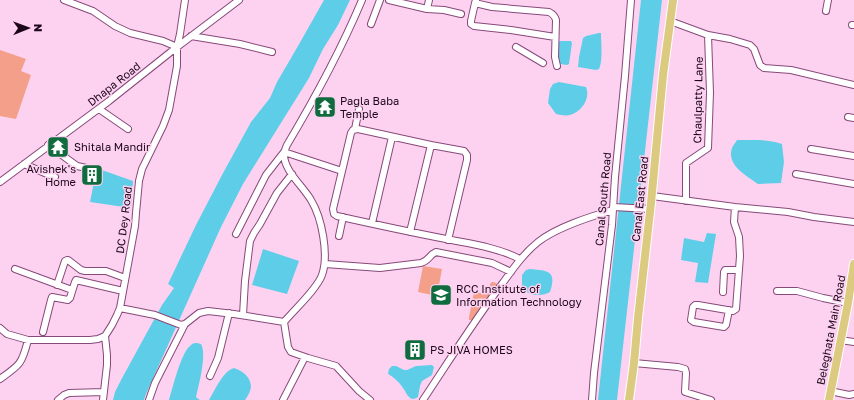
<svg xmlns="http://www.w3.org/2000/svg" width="854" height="400" font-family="'Golos Text',sans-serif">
<rect width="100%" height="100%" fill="#fdd2f1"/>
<path fill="#f39f89" d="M0,50L26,59L21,71L31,75L16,119L0,116Z
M423,266L442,269L437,296L418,292Z
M492,282H494L497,284V286L473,320H469V317L474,292L486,294L490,289V284Z"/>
<path fill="#5ecee8" d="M324,0H350L338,25L323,49L309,78L243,184L221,227L146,394L144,400H113L115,392L121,380L162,305L174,288L168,284L196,225L222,175L251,122L270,98L277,82L298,46Z
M641,0H662L617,400H598Z
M599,33H601C601,43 603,61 599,69L596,70L578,67L579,57L583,38L586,36Z
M560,41H571L572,43L569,64L567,65L560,64L558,59V43Z
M559,82L586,87C591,99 581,112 570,115C565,116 561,115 556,114L548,103L550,89L553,84Z
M737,140C753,140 768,139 782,144L784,162L781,183L758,184C747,176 726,165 732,148C733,145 736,142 737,140Z
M99,169L133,181L131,208L90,202L94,182Z
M707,233L716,234L708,283L695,282L698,263L681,260L684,238L704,242Z
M263,249L299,261L287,294L252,285Z
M530,269C548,271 557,270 550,292C542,297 528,296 522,288V275L526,270Z
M197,343L201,344C207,354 199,384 196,397L197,398L200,400H169C173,387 181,352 191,345C193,343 195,343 197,343Z
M432,365L434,367L432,375L422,381L420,386L418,397C415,399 412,400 409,397C407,395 406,393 405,391C401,384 395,378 388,374L389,369L392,366H396L404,370H407L416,366Z
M234,368C244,371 254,380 250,391C249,394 247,397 245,400H209C215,390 223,371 234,368Z"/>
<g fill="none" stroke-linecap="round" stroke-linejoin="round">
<g stroke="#874979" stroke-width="8">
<path id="minor" d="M64,0L93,11L115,26L130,33L163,41L177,47
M389,0L427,9L444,10L461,14
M476,0L475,3L492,7L549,12C553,14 555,16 556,20L555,57L557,66
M475,3L471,21V24L474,26L511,30L555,37
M427,9L429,0
M826,11L828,0
M670,21L708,35L730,39L750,45L754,49L760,65L764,68L791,70L854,85
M371,24L380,0
M852,25H854
M191,36L240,44L272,52
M516,47L543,63
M99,109L128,129
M848,117L854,118
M355,129L359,109
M48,145L77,166L96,170
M811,149L854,156
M24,164L47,174L55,177
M796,174L854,184
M0,182L109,101L177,47L239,0
M652,196L735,207L788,212L814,217L854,222
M686,201V163L708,148L710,93L708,35
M613,207L651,209
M372,223L392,137
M410,232L431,145
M236,234L266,175L284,152L342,171
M339,236L343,217
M448,240L467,160V155L464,151L431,145L358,129L353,130L351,133L333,209L334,214L337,216C373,224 410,232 446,239C471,244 496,247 520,259
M325,264L380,268L421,263C430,260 429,255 436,252L492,263L511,272
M15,269L72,290
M57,285L65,261L67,260H68L81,270L85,271H106L125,278
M777,291H797L823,298L848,303
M723,292L724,272L725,270H739
M120,308L155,315L181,325L185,324L199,313L208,311L234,314L284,322L288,347L291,352L308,358L336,366L359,391L370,400
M729,310L726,325L724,327L694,322L691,320L693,307L695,305H698L733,311L736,309L740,256L739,237L734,222L735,207
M243,315L245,281L250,241L254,233L260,224L277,193L292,174
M284,322C294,310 317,289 322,275C329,255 322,218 311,200C303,186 283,170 284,153C285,150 286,147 287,145C315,98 341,50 362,0
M0,328L7,334L28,340H90L98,339L105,336L112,325L117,315L120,308L135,226L136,213L139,181L142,169L163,126L169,110L177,66V47L180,34L185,0
M43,332L51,300L52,297L68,300L70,298L75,282L76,280L123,291
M840,340L854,342
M634,363L678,367L685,369L686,373L685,392L711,400
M210,376L218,358L229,313
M0,379C20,365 22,364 28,340
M830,391L849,395L854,394
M58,400L64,395L69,393L104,392
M103,400L107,365V355L105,336
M149,400L155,383L185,324
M283,400L305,357
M423,400C449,361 474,321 502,284C513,269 523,254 538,242C557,227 589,217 613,210
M592,400L594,373L612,225L615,177L625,76L631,0"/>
</g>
<g stroke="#fff" stroke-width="10">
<path id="major" d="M629,400L634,363L638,318L651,203L663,75L673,0
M829,400L848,303L854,264"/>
</g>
<use href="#minor" stroke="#fff" stroke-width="6"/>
<use href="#major" stroke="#dbca7f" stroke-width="8"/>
</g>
<defs>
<g id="temple-square" transform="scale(1.15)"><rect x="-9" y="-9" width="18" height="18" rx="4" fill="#106b3e" stroke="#fdd2f1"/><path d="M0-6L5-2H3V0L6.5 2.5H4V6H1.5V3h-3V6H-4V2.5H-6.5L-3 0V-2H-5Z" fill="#fff"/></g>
<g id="building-square" transform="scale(1.15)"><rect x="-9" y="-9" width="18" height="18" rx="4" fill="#106b3e" stroke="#fdd2f1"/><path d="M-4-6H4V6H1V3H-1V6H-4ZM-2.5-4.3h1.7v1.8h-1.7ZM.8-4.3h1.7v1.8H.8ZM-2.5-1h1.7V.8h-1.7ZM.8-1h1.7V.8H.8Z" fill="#fff"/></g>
<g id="university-square" transform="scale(1.15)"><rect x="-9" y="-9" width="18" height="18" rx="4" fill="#106b3e" stroke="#fdd2f1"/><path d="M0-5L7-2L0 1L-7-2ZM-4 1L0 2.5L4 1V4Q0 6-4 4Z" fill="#fff"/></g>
</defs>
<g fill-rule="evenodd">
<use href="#temple-square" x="325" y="107"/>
<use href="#temple-square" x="58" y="147"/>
<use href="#building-square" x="92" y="175"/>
<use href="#university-square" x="441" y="295"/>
<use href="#building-square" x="415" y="350"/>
</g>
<g text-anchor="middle" stroke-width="3" stroke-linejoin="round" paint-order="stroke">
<g font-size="11" fill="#1d0619" stroke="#fdd2f1">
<text transform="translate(114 84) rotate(-38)" y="4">Dhapa Road</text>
<text transform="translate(698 100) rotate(-89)" y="4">Chaulpatty Lane</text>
<text transform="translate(603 199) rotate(-85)" y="4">Canal South Road</text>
<text transform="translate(640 199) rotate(-84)" y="4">Canal East Road</text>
<text transform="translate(124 220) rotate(-83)" y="4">DC Dey Road</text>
<text transform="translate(831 330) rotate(-79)" y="4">Beleghata Main Road</text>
</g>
<g font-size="11" fill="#1d0619" stroke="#fdd2f1" text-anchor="start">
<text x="340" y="105">Pagla Baba<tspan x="340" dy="13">Temple</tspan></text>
<text x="74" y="151">Shitala Mandir</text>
<text x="76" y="173" text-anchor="end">Avishek's<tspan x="76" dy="13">Home</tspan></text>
<text x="456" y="293">RCC Institute of<tspan x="456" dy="13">Information Technology</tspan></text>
<text x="430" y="354">PS JIVA HOMES</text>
</g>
</g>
<g transform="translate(28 28) rotate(89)" stroke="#fdd2f1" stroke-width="3" paint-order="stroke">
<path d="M0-3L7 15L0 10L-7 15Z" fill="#1d0619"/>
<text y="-6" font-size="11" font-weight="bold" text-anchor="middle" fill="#1d0619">N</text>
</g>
</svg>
